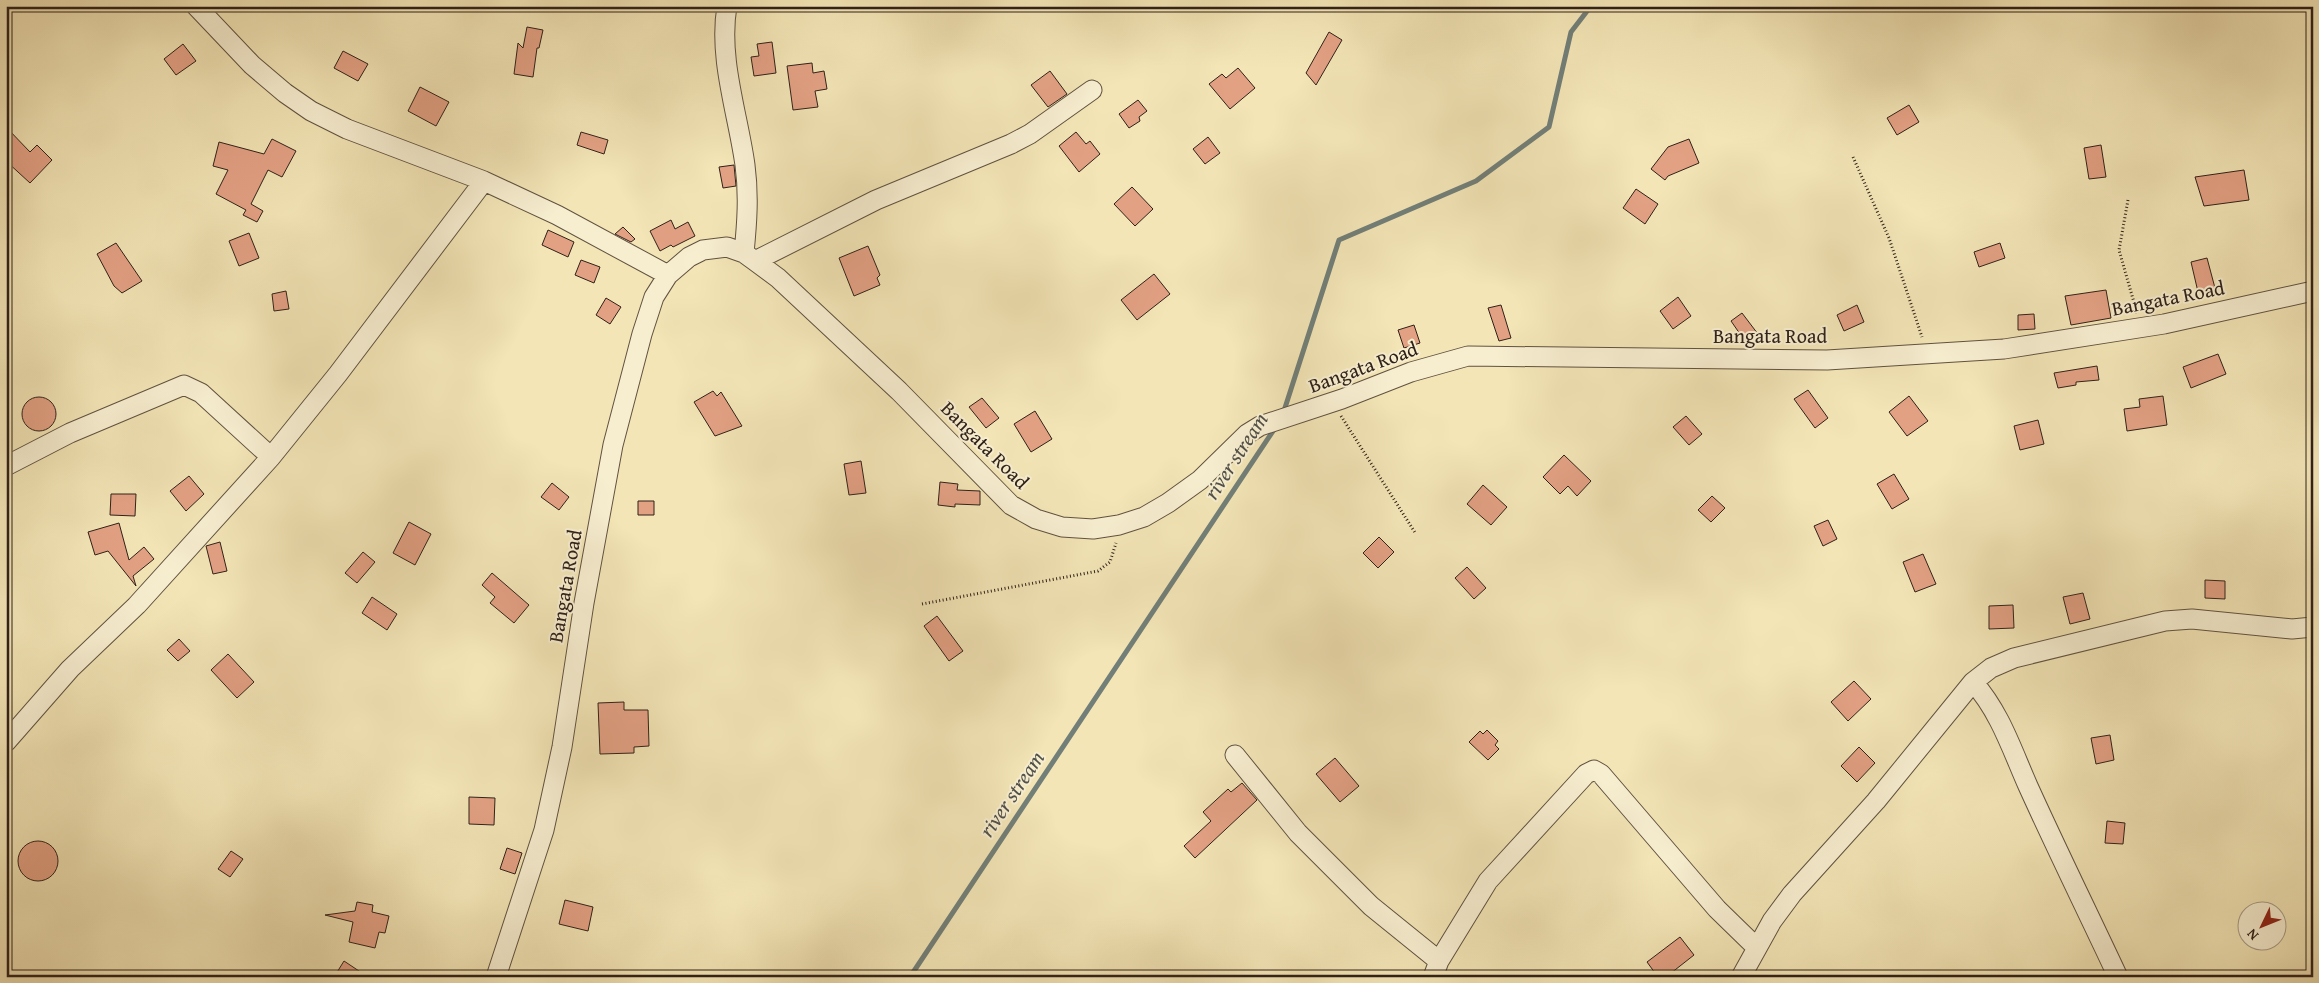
<svg xmlns="http://www.w3.org/2000/svg" width="2319" height="983" font-family="'Gentium Book Plus',serif">
<rect width="100%" height="100%" fill="#f3e5b6"/>
<filter id="stains"><feTurbulence type="fractalNoise" baseFrequency=".004" numOctaves="4"/><feColorMatrix values="0 0 0 0 .2 0 0 0 0 .09 0 0 0 0 .02 0 0 0 .5 -.17"/></filter>
<radialGradient id="worn" r=".72"><stop offset=".6" stop-color="#630" stop-opacity="0"/><stop offset="1" stop-color="#630" stop-opacity=".3"/></radialGradient>
<g fill="none" stroke-linecap="round" stroke-linejoin="round">
<path stroke="#727f78" stroke-width="5" d="M1283,414L1339,240L1476,181L1549,127L1571,32L1591,6
M910,977L1275,428"/>
</g>
<path fill="#e3a184" stroke="#2f2119" d="M527,27L543,30L539,48H537L533,77L514,74L518,43L523,48Z
M1329,32L1342,40L1316,85L1306,73Z
M772,42L776,73L754,76L751,57L759,56L757,44Z
M183,44L196,61L176,75L164,59Z
M343,51L368,64L358,81L334,68Z
M812,63L813,73L824,71L827,89L815,91L818,107L793,110L787,66Z
M1238,68L1255,88L1230,109L1209,84L1222,74L1226,78Z
M1050,71L1067,94L1048,107L1031,85Z
M420,87L449,102L436,126L408,111Z
M1138,100L1147,111L1139,117L1140,121L1129,128L1119,114Z
M1909,105L1919,122L1897,135L1887,118Z
M6,127L30,152L37,145L52,160L30,183L6,161Z
M581,132L608,140L604,154L577,145Z
M1076,132L1086,144L1090,141L1100,154L1079,172L1059,146Z
M1208,137L1220,153L1205,164L1193,149Z
M272,139L296,151L282,177L268,170L251,204L263,211L257,222L243,215L246,210L216,194L228,170L213,166L219,142L264,154Z
M1689,139L1699,163L1668,176L1665,180L1651,169L1668,147Z
M2101,145L2106,177L2089,179L2084,148Z
M734,165L736,186L723,188L719,167Z
M2244,170L2249,200L2204,206L2195,177Z
M1132,187L1153,209L1135,226L1114,204Z
M1636,189L1658,204L1645,224L1623,208Z
M671,220L675,229L688,222L695,236L673,247L671,245L660,251L650,231Z
M623,227L635,239L631,242L615,234Z
M548,230L574,242L568,257L542,245Z
M249,233L259,258L239,266L229,241Z
M116,243L142,281L122,293L114,286L97,254Z
M2000,243L2005,258L1979,267L1974,252Z
M868,246L880,275L877,278L880,285L854,296L839,258Z
M2207,258L2215,288L2198,292L2191,262Z
M581,260L600,267L594,283L575,275Z
M1154,274L1170,294L1137,320L1121,300Z
M2106,290L2111,318L2071,325L2065,296Z
M286,291L289,309L274,311L272,294Z
M1678,297L1691,316L1673,329L1660,311Z
M606,298L621,307L610,324L596,315Z
M1501,305L1511,338L1499,341L1488,308Z
M1857,305L1864,322L1844,331L1837,315Z
M1742,313L1761,338L1749,347L1731,321Z
M2034,314L2035,329L2018,330V315Z
M1414,325L1420,343L1404,348L1398,330Z
M2218,354L2226,374L2191,388L2183,367Z
M2097,366L2099,380L2076,382V385L2058,388L2054,373Z
M1808,390L1828,418L1815,428L1794,399Z
M713,391L717,396L721,392L742,426L715,436L694,402Z
M1909,396L1928,421L1907,436L1889,412Z
M2163,396L2167,425L2127,431L2124,409L2140,407L2139,399Z
M22 414a17 17 0 1 1 34 0a17 17 0 1 1-34 0Z
M982,398L999,418L986,428L969,407Z
M1035,411L1052,439L1031,452L1014,424Z
M1686,416L1702,434L1689,445L1673,427Z
M2038,420L2044,444L2020,450L2014,426Z
M1564,455L1591,481L1577,496L1568,486L1560,494L1543,477Z
M861,461L866,493L849,495L844,464Z
M1894,474L1909,499L1892,509L1877,484Z
M189,476L204,494L186,511L170,491Z
M940,482L958,484L957,490L980,491V505L955,504V507L938,505Z
M552,483L569,497L559,510L541,497Z
M1483,485L1507,507L1491,525L1467,504Z
M111,494H136L135,516L110,515Z
M1712,496L1725,508L1711,522L1698,510Z
M638,501H654V515H638Z
M1828,520L1837,539L1823,546L1814,526Z
M409,522L431,534L415,565L393,553Z
M119,523L129,560L144,547L154,559L133,576L136,586L108,551L95,555L88,532Z
M1379,537L1394,552L1378,568L1363,553Z
M220,542L227,571L213,574L206,546Z
M363,552L375,562L357,583L345,573Z
M1923,554L1936,584L1915,592L1903,562Z
M1467,567L1486,588L1474,599L1455,578Z
M492,573L529,605L514,623L490,603L495,597L482,585Z
M2205,580L2225,581V599L2205,598Z
M2083,593L2090,619L2070,624L2063,597Z
M372,597L397,614L387,630L362,613Z
M2013,605L2014,628L1989,629V606Z
M937,616L963,651L949,661L924,626Z
M179,639L190,651L178,661L167,650Z
M228,654L254,682L237,698L211,670Z
M1854,681L1871,699L1848,721L1831,702Z
M624,702V710H648L649,746L634,747V753L600,754L598,703Z
M1487,730L1498,741L1495,745L1499,749L1488,760L1469,742L1480,731L1483,734Z
M2110,735L2114,760L2096,764L2091,738Z
M1859,747L1875,763L1857,782L1841,766Z
M1335,758L1359,786L1340,802L1316,774Z
M1242,783L1257,800L1195,858L1184,846L1211,821L1203,812L1228,789L1231,792Z
M469,797L495,798L494,825L469,824Z
M2107,821L2125,823L2123,844L2105,843Z
M18 861a20 20 0 1 1 40 0a20 20 0 1 1-40 0Z
M507,848L522,853L515,874L500,869Z
M231,851L243,859L230,877L218,869Z
M565,900L593,907L588,931L559,924Z
M357,902L373,905L372,912L389,916L385,933L379,932L375,948L349,942L353,922L325,915L355,911Z
M1680,937L1694,955L1666,977H1658L1647,962Z
M344,961L368,977H334Z"/>
<g fill="none" stroke-linecap="round" stroke-linejoin="round">
<g stroke="#605240" stroke-width="21">
<path id="street" d="M196,6L252,65L285,93L311,111L347,129L484,181L557,215L668,275
M727,6C718,58 738,114 745,165C749,195 747,223 744,253
M755,261L876,200L1011,144L1030,134L1092,90
M6,466L70,433L184,385L201,393L271,457
M1973,682C2000,712 2012,750 2028,786C2057,850 2088,913 2118,977
M6,742L70,669L137,605L271,457L338,374L484,181
M1235,755L1298,833L1371,906L1439,961
M496,977L544,830L562,747L584,603L613,445L642,334L654,297L668,275L689,257L703,250L727,247L744,253L755,261L778,278L899,391L1011,505L1036,519L1062,527L1093,529L1119,525L1144,517L1168,503L1200,480L1247,434L1260,426L1342,399L1411,372L1468,356L1827,360L2004,349L2164,324L2313,291
M1433,977L1439,961L1488,881L1586,774L1594,770L1601,774L1717,909L1756,947
M1741,977L1772,921L1792,894L1876,801L1973,682L1991,668L2014,658L2165,621L2192,619L2292,629L2313,627"/>
</g>
<path stroke="#2f2119" stroke-width="3" stroke-dasharray="1 2.5" stroke-linecap="butt" d="M1853,157L1889,238L1922,337
M2128,200L2119,250L2137,313
M1341,416L1416,534
M922,604L1098,571L1110,562L1116,543"/>
<use href="#street" stroke="#f7eed0" stroke-width="19"/>
</g>
<g text-anchor="middle" stroke-width="4" stroke-linejoin="round" paint-order="stroke">
<g font-size="20" fill="#2f2119" stroke="#f7eed0">
<text transform="translate(2168 298) rotate(-11)" y="7">Bangata Road</text>
<text x="1770" y="343">Bangata Road</text>
<text transform="translate(1363 367) rotate(-20)" y="7">Bangata Road</text>
<text transform="translate(985 445) rotate(45)" y="7">Bangata Road</text>
<text transform="translate(565 586) rotate(-80)" y="7">Bangata Road</text>
</g>
<g font-size="21" font-style="italic" fill="#515049" stroke="#f7eed0">
<text transform="translate(1236 456) rotate(-57)" y="7">river stream</text>
<text transform="translate(1012 794) rotate(-56)" y="7">river stream</text>
</g>
</g>
<rect width="2319" height="983" fill="none" stroke="#f3e5b6" stroke-width="25"/>
<rect x="8" y="8" width="2304" height="968" fill="none" stroke="#2f2119" stroke-width="2.5"/>
<rect x="12" y="12" width="2294" height="958" fill="none" stroke="#2f2119"/>
<g transform="translate(2262 926) rotate(227)"><circle r="24" fill="#f7eed0" stroke="#a79c87"/>
<path d="M0-4L9 19L0 12L-9 19Z" fill="#8f2418"/>
<text y="-8" font-size="14" font-weight="bold" text-anchor="middle" fill="#2f2119">N</text>
</g>
<rect width="100%" height="100%" filter="url(#stains)"/>
<rect width="100%" height="100%" fill="url(#worn)"/>
</svg>
